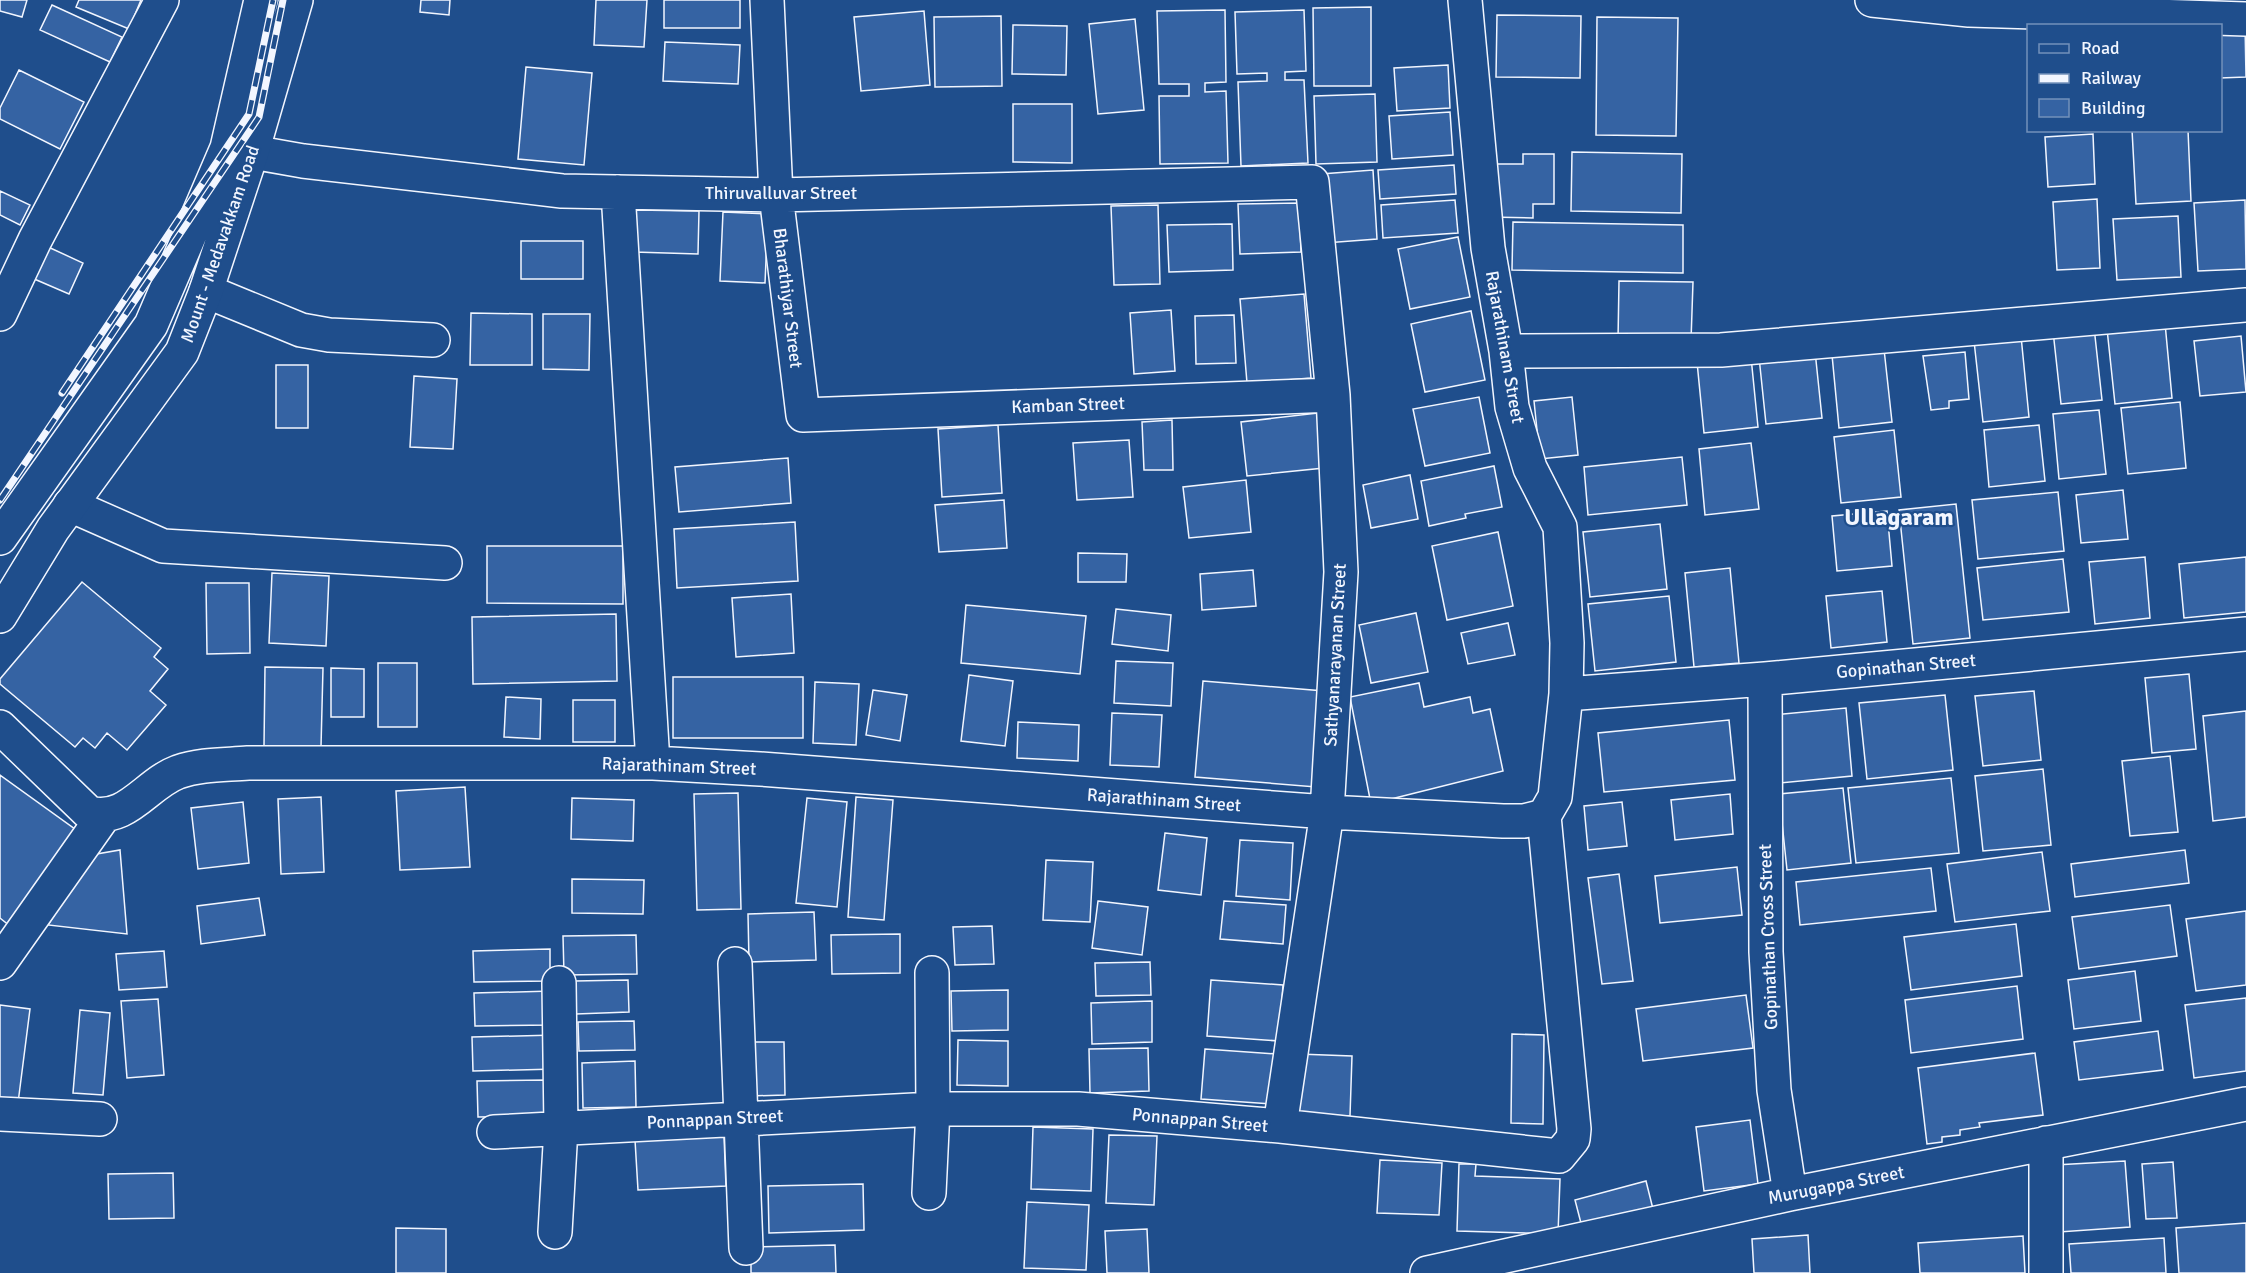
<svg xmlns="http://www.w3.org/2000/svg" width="2246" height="1273" font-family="Signika,sans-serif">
<rect width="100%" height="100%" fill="#1f4e8c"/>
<path fill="#3563a3" stroke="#f2f6ff" stroke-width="1.5" d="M0,0H27L22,17L0,11Z
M79,0H141L129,29L76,7Z
M421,0H450L449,15L420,12Z
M596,0H647L644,47L594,45Z
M664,0H740V28H664Z
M52,5L122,37L110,62L40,30Z
M1371,7V86H1314L1313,8Z
M1225,10L1226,82L1205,83V92L1226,91L1228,163L1160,164L1159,96H1189V84H1159L1157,11Z
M1304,10L1306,71L1285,72V80H1304L1308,163L1241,166L1238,82L1267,81V73L1237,74L1235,12Z
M924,11L930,85L861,91L854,17Z
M1497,15L1581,16L1580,78L1496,77Z
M1001,16L1002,86L935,87L934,17Z
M1597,17L1678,18L1676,136L1596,135Z
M1135,19L1144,110L1098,114L1089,24Z
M1013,25L1067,26L1066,75L1012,74Z
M2245,25L2246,77L2220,78V26Z
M665,42L740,45L738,84L663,81Z
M1448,65L1450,108L1397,111L1394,68Z
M526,67L592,73L584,165L518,159Z
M19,70L84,102L60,149L0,119V108Z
M1375,94L1377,162L1316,164L1314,96Z
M1013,104H1072V163L1013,162Z
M1450,112L1453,155L1392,159L1389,116Z
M2132,130H2188L2191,201L2136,204Z
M2093,134L2095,184L2048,187L2045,137Z
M1572,152L1682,154L1681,213L1571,211Z
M1523,154H1554V204H1533V218L1488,217V164H1523Z
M1454,165L1456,194L1380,199L1378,170Z
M1373,170L1377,239L1325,243L1321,174Z
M0,191L30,205L20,225L0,215Z
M2097,199L2100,268L2057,270L2053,202Z
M1455,200L1458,233L1383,238L1381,205Z
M2245,200L2246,269L2198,271L2194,203Z
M1299,203L1301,252L1240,254L1238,204Z
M1158,205L1160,284L1114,285L1111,206Z
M635,210L699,211L698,254L634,252Z
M723,212L768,214L765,283L720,281Z
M2178,216L2181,277L2117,280L2113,219Z
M1513,222L1683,225V273L1512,270Z
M1232,224L1233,270L1169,272L1167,225Z
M1458,237L1470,297L1410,309L1398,249Z
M521,241H583V279H521Z
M46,246L83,263L69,294L32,278Z
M1619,281L1693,282L1691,341L1618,340Z
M1304,294L1311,378L1247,383L1240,299Z
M1171,310L1175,371L1134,374L1130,313Z
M1471,311L1485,380L1425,392L1411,324Z
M471,313L532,314V365H470Z
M543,314H590L589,370L543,369Z
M1234,315L1236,363L1196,364L1195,316Z
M2165,323L2172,398L2115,404L2107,329Z
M2094,327L2102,400L2061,404L2053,331Z
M2021,336L2029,417L1983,422L1974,341Z
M2241,336L2246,392L2200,396L2194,341Z
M1884,349L1892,422L1839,428L1832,355Z
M1815,351L1822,418L1766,424L1759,357Z
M1965,352L1969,399L1949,401V408L1931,410L1923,356Z
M1751,357L1758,427L1704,433L1697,362Z
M276,365H308V428H276Z
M414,376L457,379L453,449L410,447Z
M1479,397L1490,453L1425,466L1413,409Z
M1572,397L1578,455L1540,459L1534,401Z
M2180,402L2186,468L2128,474L2121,408Z
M2099,410L2106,474L2059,479L2053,414Z
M1318,413L1324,468L1247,476L1241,422Z
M1172,420L1173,470H1144L1142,422Z
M998,425L1002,493L942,497L938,429Z
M2039,425L2045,481L1989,487L1984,430Z
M1894,430L1901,497L1841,503L1834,437Z
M1129,440L1133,497L1077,500L1073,443Z
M1751,443L1759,509L1705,515L1699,449Z
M1682,457L1687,505L1588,515L1584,467Z
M788,458L791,503L679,512L675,467Z
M1494,466L1502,507L1465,514L1466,518L1429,526L1421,481Z
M1410,475L1418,519L1371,528L1363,485Z
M1246,480L1251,532L1189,538L1183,487Z
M2123,490L2128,539L2081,543L2076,495Z
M2058,492L2064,551L1978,559L1972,500Z
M1004,500L1007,548L939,552L935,505Z
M1956,504L1970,638L1913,644L1899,510Z
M1887,511L1892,566L1837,571L1832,516Z
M795,522L798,581L677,588L674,529Z
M1660,524L1667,589L1590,597L1583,532Z
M1498,532L1513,606L1447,620L1432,546Z
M487,546H623V604L487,603Z
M1078,553L1127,554L1126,582H1078Z
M2145,557L2150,618L2095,624L2089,562Z
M2246,557V612L2184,618L2179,564Z
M2063,559L2069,612L1983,620L1977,568Z
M1730,568L1739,663L1694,667L1685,573Z
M1253,570L1256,606L1202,610L1200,574Z
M272,573L329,576L326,646L269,643Z
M82,582L161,648L154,657L168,669L150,691L166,705L127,750L107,733L95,748L83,738L75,747L0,684V679Z
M206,583H249L250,653L207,654Z
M1882,591L1887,642L1831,648L1826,596Z
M791,594L794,653L736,657L732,598Z
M1669,596L1676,662L1595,671L1588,604Z
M966,605L1086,616L1080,674L961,663Z
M1116,609L1171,615L1168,651L1112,644Z
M1416,613L1428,672L1371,683L1359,625Z
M616,614L617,681L473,684L472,617Z
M1508,623L1515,655L1468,664L1461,633Z
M1116,661L1173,663L1171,706L1114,703Z
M378,663H417V727H378Z
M265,667L323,668L321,747L264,746Z
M331,668L364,669V717H331Z
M2189,674L2196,749L2152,753L2145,678Z
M969,675L1013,681L1005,746L961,741Z
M673,677H803V738H673Z
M1203,681L1324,691L1316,787L1195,777Z
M815,682L859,684L856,745L813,743Z
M1419,683L1424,707L1470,697L1473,713L1490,709L1503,771L1371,804L1350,697Z
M873,690L907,695L900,741L866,735Z
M2034,691L2041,760L1983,766L1975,696Z
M1945,695L1953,770L1867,779L1859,703Z
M506,697L541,699L540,739L504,737Z
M573,700H615V742H573Z
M1846,708L1852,776L1780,783L1773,715Z
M2246,711V817L2213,821L2203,716Z
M1112,713L1162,715L1159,767L1110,765Z
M1729,720L1735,780L1604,792L1598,733Z
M1018,722L1079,725L1078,761L1017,758Z
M2170,756L2178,832L2130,836L2122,761Z
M2043,769L2051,845L1983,851L1975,776Z
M0,775L79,832L10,926L0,918Z
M1951,778L1959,853L1856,863L1848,788Z
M465,787L470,867L400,870L396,791Z
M1843,788L1851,863L1787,870L1779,794Z
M738,793L741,909L697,910L694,794Z
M1730,794L1733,834L1675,840L1671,800Z
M321,797L324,872L281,874L278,799Z
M856,797L893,800L884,920L848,917Z
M572,798L634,800L633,841L571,839Z
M807,798L847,802L837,907L796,903Z
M243,802L249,863L198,869L191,808Z
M1622,802L1627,846L1588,850L1584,806Z
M1165,833L1207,838L1201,895L1158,890Z
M1240,840L1293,843L1290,900L1236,896Z
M120,850L127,934L48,925L91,855Z
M2185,850L2189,883L2075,897L2071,864Z
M2042,852L2050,911L1955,922L1947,864Z
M1046,860L1093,862L1090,922L1043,920Z
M1737,867L1742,915L1660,923L1655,876Z
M1931,868L1936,911L1800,925L1796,882Z
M1619,874L1633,981L1602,984L1588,878Z
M572,879L644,880L643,914L572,913Z
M259,898L265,935L201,944L197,906Z
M1098,901L1148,907L1142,955L1092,948Z
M1224,901L1286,905L1283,944L1220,939Z
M2170,905L2177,956L2079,969L2072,917Z
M2246,911V985L2196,991L2186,919Z
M814,912L816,960L749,962L748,914Z
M2016,924L2022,976L1911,990L1904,937Z
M992,926L994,964L955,965L953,927Z
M900,934V973L832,974L831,935Z
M636,935L637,974L564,975L563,936Z
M550,949V981L474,982L473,951Z
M164,951L167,987L119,990L116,954Z
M1150,962L1151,995L1096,996L1095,963Z
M2135,971L2141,1021L2074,1029L2068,980Z
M628,980L629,1012L576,1014L575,981Z
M1211,980L1283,985L1279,1041L1207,1036Z
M2017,986L2023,1039L1911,1053L1905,1000Z
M1008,990V1030L952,1031L951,991Z
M552,991L553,1025L475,1026L474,993Z
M1746,995L1753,1048L1643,1061L1636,1009Z
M2246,998V1071L2194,1078L2185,1005Z
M158,999L164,1075L127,1078L121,1001Z
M1152,1001V1042L1092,1044L1091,1003Z
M0,1005L30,1009L18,1103L0,1101Z
M80,1010L110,1013L103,1095L73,1093Z
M634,1021L635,1050L579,1051L578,1022Z
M2158,1031L2163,1070L2079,1080L2074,1042Z
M1512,1034L1544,1035L1543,1124L1511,1123Z
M555,1035L556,1069L473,1071L472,1037Z
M958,1040L1008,1041V1086L957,1085Z
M748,1042H784L785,1095L749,1096Z
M1148,1048L1149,1091L1090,1093L1089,1049Z
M1205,1049L1277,1054L1273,1104L1201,1099Z
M2035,1053L2043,1115L1979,1123L1980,1127L1960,1130V1135L1942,1137V1142L1927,1144L1918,1068Z
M1298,1054L1352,1056L1350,1116L1296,1114Z
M635,1061L636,1107L583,1108L582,1063Z
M546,1080V1116L478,1117L477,1081Z
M1750,1120L1758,1184L1704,1191L1696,1127Z
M1033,1127L1093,1129L1091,1191L1031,1189Z
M1109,1135L1157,1136L1154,1205L1106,1203Z
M724,1136L726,1186L638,1190L635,1140Z
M1380,1160L1442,1163L1439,1215L1377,1213Z
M2125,1161L2130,1227L2059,1232L2055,1165Z
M2173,1162L2177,1218L2146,1219L2142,1164Z
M1459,1164H1476L1475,1176L1560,1179L1558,1234L1457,1231Z
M173,1173L174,1218L109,1219L108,1174Z
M1646,1181L1653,1209L1582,1227L1575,1200Z
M863,1184L864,1230L769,1233L768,1186Z
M1027,1202L1089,1205L1086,1270L1024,1268Z
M2246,1223V1273H2179L2176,1228Z
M396,1228L446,1229V1273H396Z
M1147,1229L1149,1273H1107L1105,1231Z
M1808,1235L1810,1273H1754L1752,1239Z
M2023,1236L2025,1273H1920L1918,1243Z
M2164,1238L2166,1273H2071L2069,1244Z
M835,1245L836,1273H751V1247Z"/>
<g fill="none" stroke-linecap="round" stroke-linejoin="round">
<g stroke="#f2f6ff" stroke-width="36">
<path id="minor" d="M767,0L776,195L803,415L1333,395
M1872,0L1969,10L2246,19
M252,152L303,161L562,191L776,195L1312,182L1333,395L1341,572L1327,812L1280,1126
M618,192L653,763
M206,291L301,330L329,335L433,340
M0,314L35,240L162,0
M1506,351L1721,350L2246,305
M70,505L163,546L445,563
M1765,679L1766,952L1774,1090L1790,1194
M1566,694L1765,679L2246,634
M0,727L89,813C127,823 146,784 178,772C201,764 225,765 248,763H653L760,769L1327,812L1503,821H1524L1544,816L1555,797L1566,694L1567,643L1560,527L1530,468L1512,407L1506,351L1488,248L1465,0
M0,963L103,817
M735,964L746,1248
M0,1114L100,1119
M494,1132L933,1109H1078L1280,1126L1559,1156L1573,1139L1574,1129L1544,816
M2046,1143V1273
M929,1193L933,1109L932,973
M555,1232L561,1128L559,983
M1427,1273L1790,1194L2246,1104"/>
</g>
<g stroke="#f2f6ff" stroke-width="36">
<path id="major" d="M0,538L151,325L227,148L261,0
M0,616L53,529L182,352L206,291L252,152L296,0"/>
</g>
<use href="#minor" stroke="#1f4e8c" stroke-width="33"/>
<use href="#major" stroke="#1f4e8c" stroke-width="33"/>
<g stroke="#f2f6ff" stroke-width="7">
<path id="rail" d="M62,393L249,114L273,0
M0,500L259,117L283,0"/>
</g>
<use href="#rail" stroke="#1f4e8c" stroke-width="4.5" stroke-dasharray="14" stroke-linecap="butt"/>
</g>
<g text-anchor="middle" stroke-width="4.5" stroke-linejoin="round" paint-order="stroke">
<g font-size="18" fill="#f2f6ff" stroke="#1f4e8c">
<text x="781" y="199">Thiruvalluvar Street</text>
<text transform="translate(220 244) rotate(-71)" y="6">Mount - Medavakkam Road</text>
<text transform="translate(788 298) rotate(83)" y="6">Bharathiyar Street</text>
<text transform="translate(1505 347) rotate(80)" y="6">Rajarathinam Street</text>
<text transform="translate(1068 405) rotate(-2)" y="6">Kamban Street</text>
<text transform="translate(1335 655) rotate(-87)" y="6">Sathyanarayanan Street</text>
<text transform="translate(1906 666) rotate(-5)" y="6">Gopinathan Street</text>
<text transform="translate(679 766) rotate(2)" y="6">Rajarathinam Street</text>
<text transform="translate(1164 800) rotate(4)" y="6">Rajarathinam Street</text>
<text transform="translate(1768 937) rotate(-92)" y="6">Gopinathan Cross Street</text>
<text transform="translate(715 1119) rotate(-3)" y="6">Ponnappan Street</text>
<text transform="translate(1200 1120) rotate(5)" y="6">Ponnappan Street</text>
<text transform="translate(1836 1185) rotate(-11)" y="6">Murugappa Street</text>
</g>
<g font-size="24" font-weight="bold" fill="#f2f6ff" stroke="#1f4e8c">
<text x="1899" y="525">Ullagaram</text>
</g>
</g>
<rect x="2027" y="24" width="195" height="108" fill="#1f4e8c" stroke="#7391ba" stroke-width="1.5"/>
<rect x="2039" y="44" width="30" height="9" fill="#1f4e8c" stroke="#7391ba" stroke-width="1.5"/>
<text x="2081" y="54" font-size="18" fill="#f2f6ff">Road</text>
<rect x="2039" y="74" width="30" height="9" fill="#f2f6ff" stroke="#7391ba" stroke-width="1.5"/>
<text x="2081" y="84" font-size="18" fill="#f2f6ff">Railway</text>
<rect x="2039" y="99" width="30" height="18" fill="#3563a3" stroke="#7391ba" stroke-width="1.5"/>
<text x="2081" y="114" font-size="18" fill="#f2f6ff">Building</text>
</svg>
